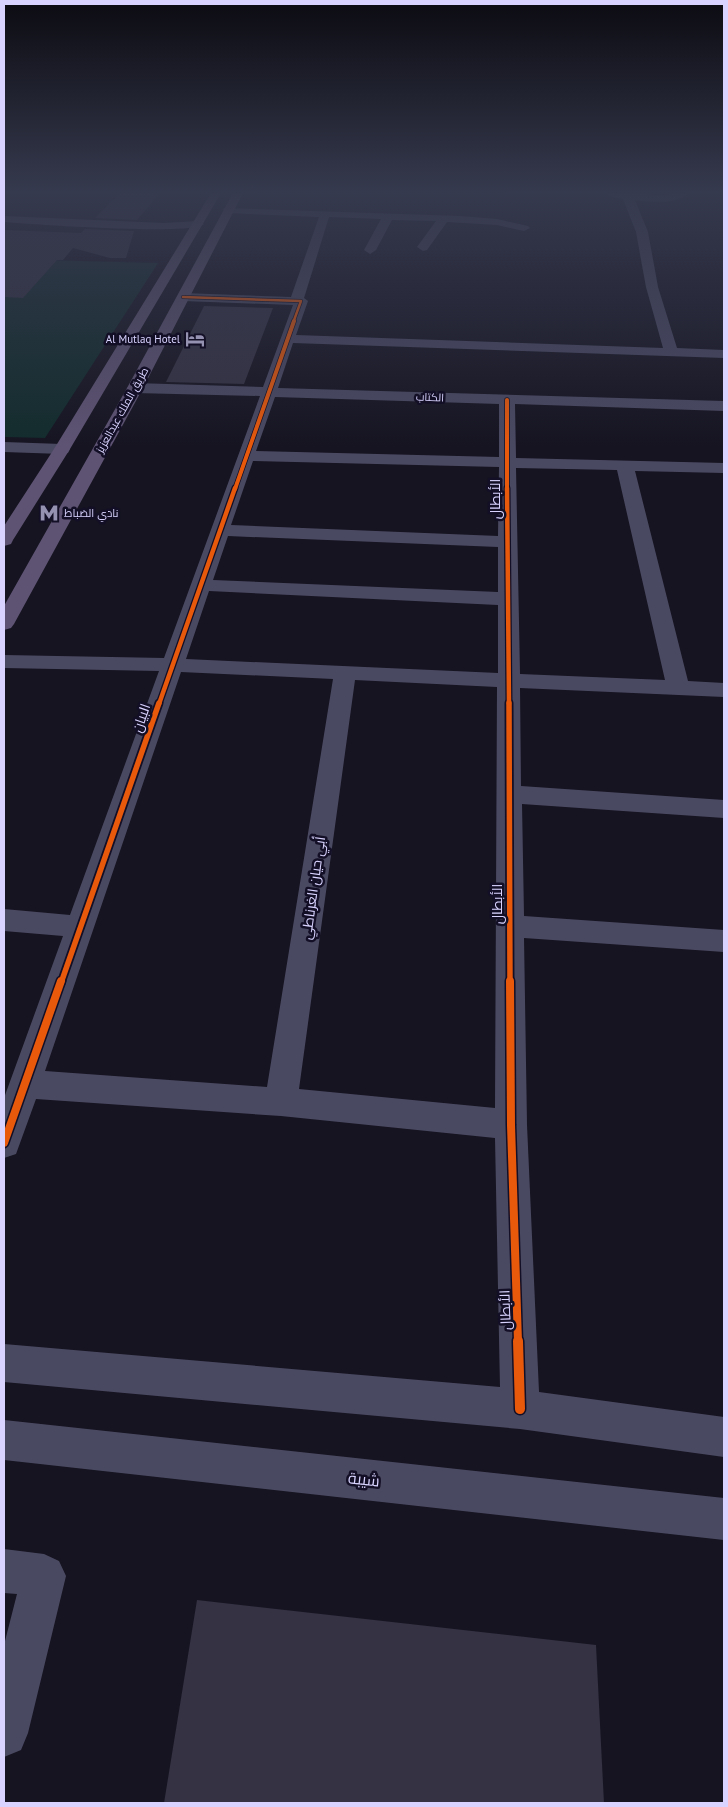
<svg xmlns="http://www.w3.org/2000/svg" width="728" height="1807" font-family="'PT Sans',Cairo,sans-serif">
<rect width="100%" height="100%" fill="#161421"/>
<path fill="#132c2d" d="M4,259L158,263L45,438L4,437Z"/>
<path fill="#343243" d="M120,193H160L137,220L95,218Z
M85,229L134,231L126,258H110L73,248L63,260H57L23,298L4,297V230L81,233Z
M204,306L273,308L244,384L166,382Z
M197,1600L596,1645L604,1803H164Z"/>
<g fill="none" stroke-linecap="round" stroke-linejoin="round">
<path fill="#4a4962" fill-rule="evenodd" d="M629,193L660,195L689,193C676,205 651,202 635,200L648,232L658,287L677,348L724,350V358L293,343L278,388L724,401V411L515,404L516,458L724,463V473L635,471L688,681L724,683V697L520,688L521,786L724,800V818L522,804L524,916L724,930V952L524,938L527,1125L539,1392L724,1417V1457L520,1429L4,1382V1344L500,1387L495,1138L281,1116L36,1099L16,1154L4,1158V1098L63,936L4,931V909L70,915L159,671L4,668V655L164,658L260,396L135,393L130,391L127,388L130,385L135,383L263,387L293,305L183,301L177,297L183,293L291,297L319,217L228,213L223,210L224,208L460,216L497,219L528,226L530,228L524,231L497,225L447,222L427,250L423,251L417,247L436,221L392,220L376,250L370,254L364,250L381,219L329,217L304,298L308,301L296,335L663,348L646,287L636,232L623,199L609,196L608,194ZM275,397L499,404V457L256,451ZM253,461L499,467L498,536L231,525ZM516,468L617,470L665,680L520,674ZM228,536L498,547V592L213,580ZM209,591L498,605V673L186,659ZM181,672L333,679L267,1087L45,1071ZM355,680L497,687L495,1108L299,1089Z
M4,216L164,223L198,221L204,224C192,236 31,224 4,222Z
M4,442L62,444L68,445L70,449L68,453L62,454L4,452Z
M4,1420L724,1498V1540L4,1460Z
M4,1549L44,1554L59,1561L66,1576L28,1733L21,1750L4,1757V1645L17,1594L4,1593Z"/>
<path fill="#5e5373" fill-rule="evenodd" d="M211,193H221L70,449L13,540L11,544L4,546V526L54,449Z
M233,193H243L143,388L14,624L11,628L4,630V606L127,388Z"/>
<g stroke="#130f26" stroke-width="4">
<path id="cycleway-far5" d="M183,297L301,301L293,323"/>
</g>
<g stroke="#130f26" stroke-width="5.5">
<path id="cycleway-far4" d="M507,400V489
M235,489L294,321"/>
</g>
<g stroke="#130f26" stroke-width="7">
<path id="cycleway-far3" d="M507,488L509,704
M159,704L235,488"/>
</g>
<g stroke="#130f26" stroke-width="9">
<path id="cycleway-far2" d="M509,703L510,983
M61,983L159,703"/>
</g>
<g stroke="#130f26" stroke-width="11">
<path id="cycleway-far1" d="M510,981L511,1125L518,1342
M4,1143L61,981"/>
</g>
<g stroke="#130f26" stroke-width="13">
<path id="cycleway" d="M518,1341L520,1409"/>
</g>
<use href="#cycleway-far5" stroke="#e8590c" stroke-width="2.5"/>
<use href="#cycleway-far4" stroke="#e8590c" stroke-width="4"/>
<use href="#cycleway-far3" stroke="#e8590c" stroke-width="4.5"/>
<use href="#cycleway-far2" stroke="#e8590c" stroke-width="5.5"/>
<use href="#cycleway-far1" stroke="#e8590c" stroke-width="8"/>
<use href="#cycleway" stroke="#e8590c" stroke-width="10"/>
</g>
<linearGradient id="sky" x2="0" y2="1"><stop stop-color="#0c0b12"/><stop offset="0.43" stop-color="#363a4e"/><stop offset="1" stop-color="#363a4e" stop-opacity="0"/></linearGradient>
<rect width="728" height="446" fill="url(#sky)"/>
<defs>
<g id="hotel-bare" transform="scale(1.5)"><path d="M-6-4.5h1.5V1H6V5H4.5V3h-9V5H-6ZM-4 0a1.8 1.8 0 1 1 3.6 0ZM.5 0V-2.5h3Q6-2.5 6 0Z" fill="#9591b1" stroke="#130f26" stroke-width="2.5" paint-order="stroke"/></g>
<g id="metro-bare" transform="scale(1.5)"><path d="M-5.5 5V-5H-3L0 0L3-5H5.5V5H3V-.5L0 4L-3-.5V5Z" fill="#9591b1" stroke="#130f26" stroke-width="2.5" paint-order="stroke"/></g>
</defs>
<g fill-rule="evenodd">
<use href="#hotel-bare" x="195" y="339"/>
<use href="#metro-bare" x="49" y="513"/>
</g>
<g text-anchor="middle" stroke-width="5" stroke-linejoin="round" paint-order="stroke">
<g font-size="11" fill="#d9d4ff" stroke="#130f26" text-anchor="end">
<text x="180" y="343">Al Mutlaq Hotel</text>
<text x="64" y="517" text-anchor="start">نادي الضباط</text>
</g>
<g font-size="11" fill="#d9d4ff" stroke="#130f26">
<text transform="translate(430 397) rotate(2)" y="4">الكتاب</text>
<text transform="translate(122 410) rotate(-61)" y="4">طريق الملك عبدالعزيز</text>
</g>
<g font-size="14" fill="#d9d4ff" stroke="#130f26">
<text transform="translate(495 499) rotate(-90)" y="5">الأبطال</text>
<text transform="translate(141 718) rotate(-71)" y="5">البيان</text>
<text transform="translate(313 888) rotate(-82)" y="5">أبي حيان الغرناطي</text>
<text transform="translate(497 904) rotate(-90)" y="5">الأبطال</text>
<text transform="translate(505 1310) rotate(-92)" y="5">الأبطال</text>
</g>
<g font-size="16" fill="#d9d4ff" stroke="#130f26">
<text transform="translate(364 1479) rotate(6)" y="6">شيبة</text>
</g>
</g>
<rect width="728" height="1807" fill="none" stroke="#d9d4ff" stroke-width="10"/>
</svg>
